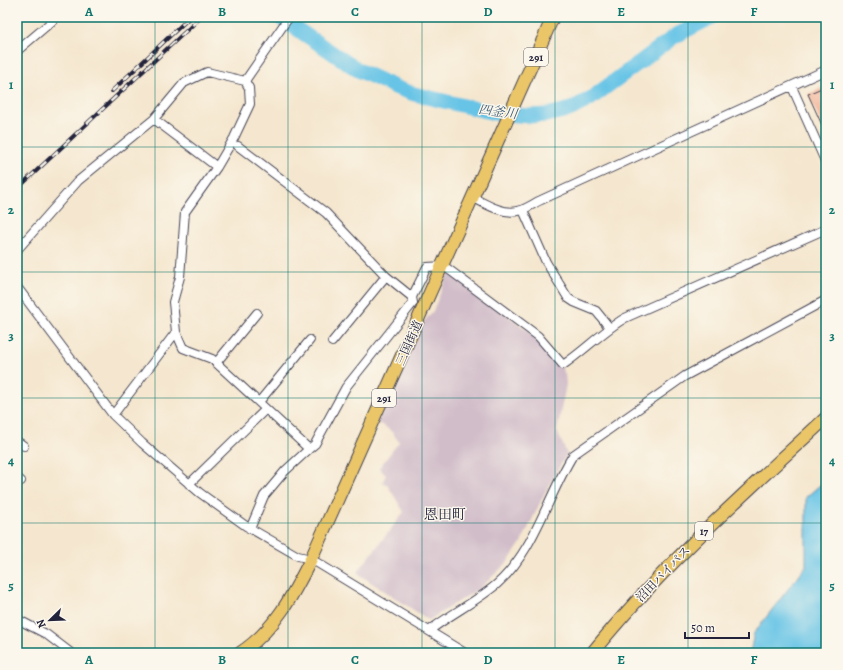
<svg xmlns="http://www.w3.org/2000/svg" width="843" height="670" font-family="Alegreya,'Noto Serif JP',serif">
<rect width="100%" height="100%" fill="#fbf7ec"/>
<filter id="ink" filterUnits="userSpaceOnUse"><feTurbulence type="fractalNoise" baseFrequency=".025" numOctaves="2"/><feDisplacementMap in="SourceGraphic" scale="8" xChannelSelector="R" yChannelSelector="G"/><feConvolveMatrix kernelMatrix="1 2 1 2 8 2 1 2 1" color-interpolation-filters="sRGB"/></filter>
<filter id="wash" filterUnits="userSpaceOnUse"><feTurbulence type="fractalNoise" baseFrequency=".012" numOctaves="4" result="noise"/><feDisplacementMap in="SourceGraphic" scale="16" xChannelSelector="R" yChannelSelector="G"/><feGaussianBlur stdDeviation="0.9" result="paint"/><feColorMatrix in="noise" values="0 0 0 0 0 0 0 0 0 0 0 0 0 0 0 0 0 1.4 0 .05"/><feComposite in="paint" operator="in"/></filter>
<g filter="url(#wash)">
<rect width="100%" height="100%" fill="#f5e7cf"/>
<path fill="#d1bdc9" d="M449,271L536,337L560,365L565,374L566,384L557,431L567,454L548,486L521,543L507,563L480,588L429,620L357,573L404,512L387,484L382,483L386,475L379,468L399,442L392,432L383,425L377,424L418,329L433,311Z"/>
<path fill="#68c4e6" stroke="#457390" d="M826,480V653H750L754,633L806,566V497Z"/>
<g fill="none" stroke-linecap="round" stroke-linejoin="round">
<path stroke="#68c4e6" stroke-width="15" d="M279,17L358,70L397,88L414,94L494,113L529,116L547,115L571,109L590,99L675,36L712,17"/>
</g>
<g id="blocks">
<path fill="#efa98a" d="M826,86V134L808,94Z"/>
</g>
</g>
<g filter="url(#ink)">
<use href="#blocks" fill-opacity="0" stroke="#424051" stroke-width="1"/>
<g fill="none" stroke-linecap="round" stroke-linejoin="round">
<g stroke="#424051" stroke-width="10">
<path id="minor" d="M17,51L57,17
M792,87L826,163
M154,119L217,167
M238,146L326,213L386,276
M474,198C487,205 506,216 521,210C528,208 534,203 541,200L826,70
M523,210L546,262L568,298L574,302L596,311L609,327
M17,250L78,181L154,119L184,83L207,72L245,81
M17,287L113,415L142,443L200,493L246,526L298,556L311,559L465,653
M176,332L183,348L212,359L266,409L189,484
M332,342L386,276L412,297L427,267L444,266L538,336L563,365C585,350 603,331 625,318L826,229
M216,363L257,313
M259,402L310,340
M266,409L309,449L315,444L346,387L413,303L412,297
M113,415L176,332L173,302L180,277L185,212L217,167L234,138L250,104L249,88L245,81L289,17
M17,441L24,446
M17,478L21,481
M250,529L264,496L285,471L309,449
M17,619L46,634L71,653
M429,631C450,614 476,602 497,584C535,550 547,497 573,455L685,376L826,300"/>
</g>
<g stroke="#424051" stroke-width="14">
<path id="highway" d="M240,653C275,630 293,595 311,559L553,17
M592,653C662,566 745,493 826,418"/>
</g>
<use href="#minor" stroke="#fff" stroke-width="8"/>
<use href="#highway" stroke="#eac669" stroke-width="12"/>
<g stroke="#22223b" stroke-width="4">
<path id="rail" d="M112,91L190,17
M17,189L201,17"/>
</g>
<use href="#rail" stroke="#fbf7ec" stroke-width="2.5" stroke-dasharray="8" stroke-linecap="butt"/>
</g>
</g>
<path fill="none" stroke="#0f766e" stroke-width="1" stroke-opacity="0.55" d="M155,17V653M288,17V653M422,17V653M555,17V653M688,17V653M17,147H826M17,272H826M17,398H826M17,523H826"/>
<g text-anchor="middle" stroke-width="3" stroke-linejoin="round" paint-order="stroke">
<g fill="#fbf7ec" stroke="#636270" stroke-width="1">
<rect x="524" y="48" width="24" height="18" rx="3"/>
<rect x="372" y="389" width="24" height="18" rx="3"/>
<rect x="695" y="522" width="18" height="18" rx="3"/>
</g>
<g font-size="11" font-weight="bold" fill="#22223b">
<text x="536" y="61">291</text>
<text x="384" y="402">291</text>
<text x="704" y="535">17</text>
</g>
<g font-size="12" fill="#22223b" stroke="#fbf7ec">
<text transform="translate(409 343) rotate(-66)" y="4">三国街道</text>
<text transform="translate(663 574) rotate(-46)" y="4">沼田バイパス</text>
</g>
<g font-size="13" font-style="italic" fill="#3a5b77" stroke="#fbf7ec">
<text transform="translate(498 111) rotate(8)" y="5">四釜川</text>
</g>
<g font-size="14" fill="#22223b" stroke="#fbf7ec">
<text x="445" y="519">恩田町</text>
</g>
</g>
<rect width="843" height="670" fill="none" stroke="#fbf7ec" stroke-width="44"/>
<g transform="translate(50 620) rotate(247)" stroke="#fbf7ec" stroke-width="3" paint-order="stroke">
<path d="M0-3L7 15L0 10L-7 15Z" fill="#22223b"/>
<text y="-6" font-size="11" font-weight="bold" text-anchor="middle" fill="#22223b">N</text>
</g>
<path d="M685 632v6h64v-6" fill="none" stroke="#22223b" stroke-width="2"/>
<text x="691" y="632" font-size="12" fill="#22223b" stroke="#fbf7ec" stroke-width="3" paint-order="stroke">50 m</text>
<rect x="22" y="22" width="799" height="626" fill="none" stroke="#0f766e" stroke-width="1.5"/>
<g font-size="13" text-anchor="middle" font-weight="bold" fill="#0f766e">
<text x="89" y="16">A</text>
<text x="222" y="16">B</text>
<text x="355" y="16">C</text>
<text x="488" y="16">D</text>
<text x="621" y="16">E</text>
<text x="754" y="16">F</text>
<text x="11" y="89">1</text>
<text x="832" y="89">1</text>
<text x="11" y="214">2</text>
<text x="832" y="214">2</text>
<text x="11" y="340">3</text>
<text x="832" y="340">3</text>
<text x="11" y="465">4</text>
<text x="832" y="465">4</text>
<text x="11" y="590">5</text>
<text x="832" y="590">5</text>
<text x="89" y="664">A</text>
<text x="222" y="664">B</text>
<text x="355" y="664">C</text>
<text x="488" y="664">D</text>
<text x="621" y="664">E</text>
<text x="754" y="664">F</text>
</g>
</svg>
